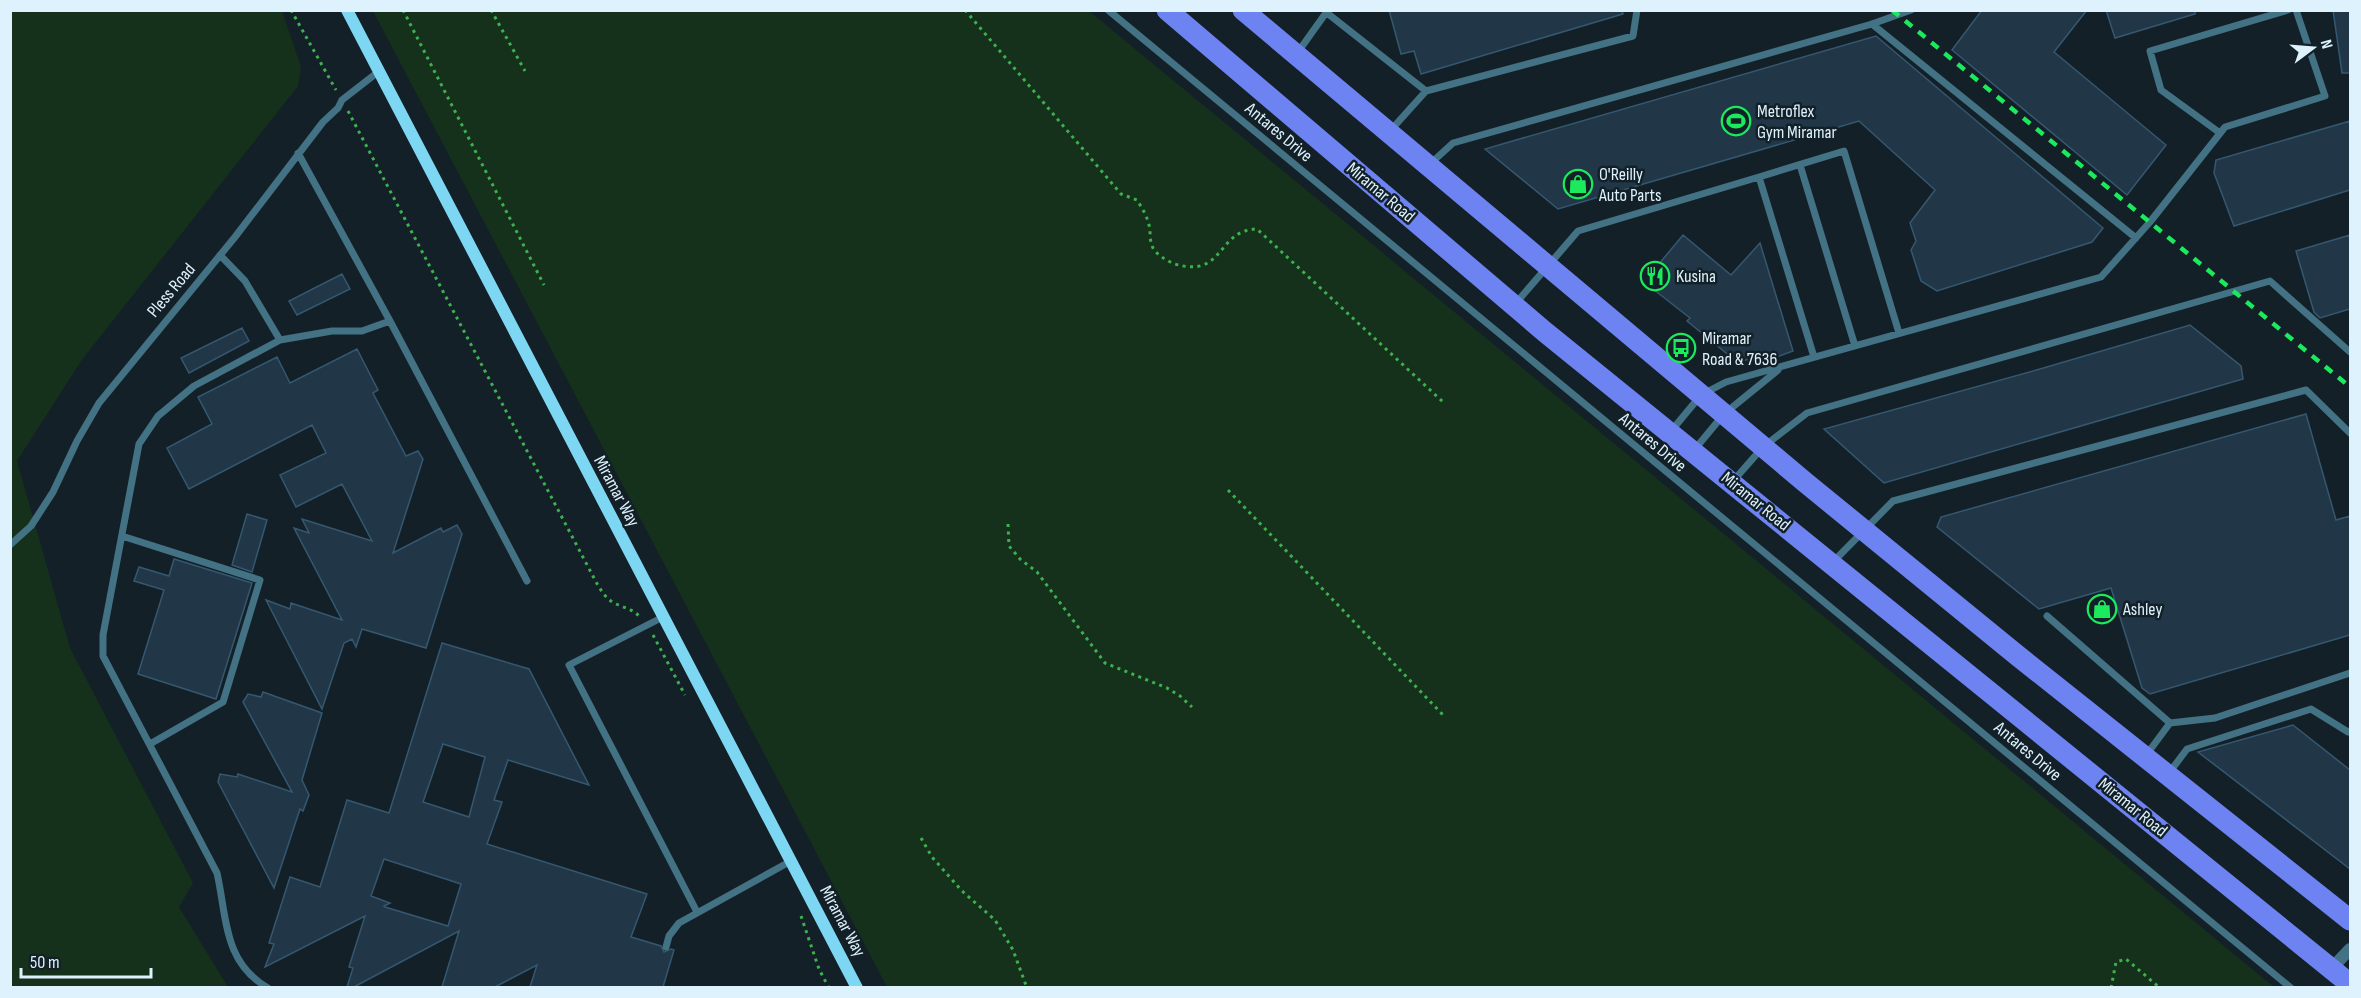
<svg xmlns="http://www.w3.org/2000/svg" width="2361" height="998" font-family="'Sofia Sans Condensed',sans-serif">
<rect width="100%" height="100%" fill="#132028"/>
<path fill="#16311b" d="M10,11H282L301,67L298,86L81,361L17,461L70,648L193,883L179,907L228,987H11Z
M373,11H1089L2274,987H887Z"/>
<path fill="#213747" stroke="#355871" stroke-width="1.5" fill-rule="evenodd" d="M1389,10H1622L1623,14L1421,74L1414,51L1401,54Z
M1982,10H2087L2054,52L2166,145L2127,195L1952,50Z
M2106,10H2195V14L2115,38Z
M2333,10H2350V73H2342Z
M1876,36L2103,228L2092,242L1937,291L1921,281L1911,250L1916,241L1910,223L1935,190L1859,121L1558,209L1485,149Z
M2350,121V190L2234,226L2214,173L2216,160Z
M1683,235L1731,275L1760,243L1793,351L1766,361L1764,356L1737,362L1687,321L1690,318L1644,282Z
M2350,235V309L2320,318L2314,312L2296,251Z
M342,274L350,289L297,315L289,301Z
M2190,325L2241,366L2243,379L1884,483L1824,429L2040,369Z
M242,328L249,341L189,373L181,358Z
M357,349L378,390L373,393L406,456L418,451L423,459L393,553L441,528L443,532L457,525L462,534L426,648L362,629L356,647L352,639L344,643L322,709L266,600L290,609L291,603L342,620L294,528L309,533L302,519L372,541L342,484L296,507L280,475L326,453L312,425L189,489L167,448L212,424L198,397L277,357L290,383Z
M2306,414L2336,520L2350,516V635L2150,694L2142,688L2111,588L2039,609L1937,527L1941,517Z
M247,514L267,520L252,572L232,565Z
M174,559L252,583L216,699L138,674L164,590L134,581L139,567L169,576Z
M442,643L529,669L589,785L508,760L494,800L502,802L487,844L647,894L631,937L661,946L664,952L671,949L674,950L663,987H530L537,965L495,987H442L459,931L354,987H347L353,968L349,967L365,916L265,967L274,944L269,943L290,877L320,887L347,800L389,813ZM443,744L485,757L469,817L423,802ZM384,859L461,884L448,926L385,907L384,906L390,903L371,896Z
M263,692L322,713L302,780L309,795L303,811L300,809L274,888L218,782L220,774L237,777L238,774L292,792L243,702L248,694L261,697Z
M2293,725L2350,770V869L2198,752Z"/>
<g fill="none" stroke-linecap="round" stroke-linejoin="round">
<path stroke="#3cb14e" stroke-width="3" stroke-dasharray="3 4.5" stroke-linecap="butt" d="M291,10L336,90
M403,10L544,285
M491,10L525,71
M965,10L1121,194L1137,200C1142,208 1147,216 1149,225C1151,232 1149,241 1153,248C1157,255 1167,261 1175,264C1225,279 1216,230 1257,229L1443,402
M348,111L595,580C600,589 605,598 614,603C624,608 633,609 640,617
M1228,490L1443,715
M1008,524L1009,546L1020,559L1037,572L1105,663L1167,688L1180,696L1192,707
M653,635L685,695
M921,838L932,857L962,891L995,920L1013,950L1027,988
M801,916L819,969L829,988
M2111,988L2116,962L2126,959L2160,988"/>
<path stroke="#427283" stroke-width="7" d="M1108,10L2291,988
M1327,13L1426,91L1633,36L1637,10
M1872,24L2136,238
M1298,52L1328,10
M1390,131L1426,91
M2220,133L2161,90L2150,51L2288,10
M298,153L390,321
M1430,164L1453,143L1872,24L1911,10
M1800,165L1855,346
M220,255L245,281L280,340L194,386L158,416L139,444L103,635V656L217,873C227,917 223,962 268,988
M1516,303L1578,231L1759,177
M280,340L332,331H362L390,321L527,581
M1814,357L1759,177L1844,151L1899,333
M1672,430L1701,395L1726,382L2101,277L2150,222L2225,127L2325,96L2296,10
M1695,449L1724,414L1778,370
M1734,480L1763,447L1807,413L2270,281L2350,352
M122,536L260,580L223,702L150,744
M10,545L31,526L53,492L77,441L99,403L235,237L323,122L338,108L342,100L378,72
M1832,563L1893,501L2306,390L2350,433
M2047,616L2170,723L2215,718L2350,673
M663,617L569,665L697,912
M2147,754L2170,723
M2169,773L2187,749L2311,709L2348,732L2350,731
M666,947L669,936L679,923L791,861"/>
<path stroke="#427283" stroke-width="12" d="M2332,968L2350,949"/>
<path stroke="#7dd7f3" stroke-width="12" d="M347,10L857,988"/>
<path stroke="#6e83f2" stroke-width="21" d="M1167,10L1545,332L2350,984
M1243,10L1806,483L2018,656L2350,920"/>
<path stroke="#1bea5c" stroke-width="4.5" stroke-dasharray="9 8" stroke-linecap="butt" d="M1892,10L2350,387"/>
</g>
<defs>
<g id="stadium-ring" transform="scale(1.5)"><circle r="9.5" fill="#132028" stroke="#1bea5c" stroke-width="1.5"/><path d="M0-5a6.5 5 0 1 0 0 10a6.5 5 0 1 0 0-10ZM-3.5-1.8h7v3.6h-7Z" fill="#1bea5c"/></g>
<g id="shop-ring" transform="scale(1.5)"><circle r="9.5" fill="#132028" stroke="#1bea5c" stroke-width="1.5"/><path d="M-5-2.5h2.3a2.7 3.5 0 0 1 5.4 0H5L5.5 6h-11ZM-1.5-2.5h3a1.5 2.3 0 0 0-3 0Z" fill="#1bea5c"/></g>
<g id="restaurant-ring" transform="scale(1.5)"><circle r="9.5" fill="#132028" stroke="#1bea5c" stroke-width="1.5"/><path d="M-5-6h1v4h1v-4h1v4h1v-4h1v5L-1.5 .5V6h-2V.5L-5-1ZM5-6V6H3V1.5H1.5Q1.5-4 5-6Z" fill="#1bea5c"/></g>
<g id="bus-ring" transform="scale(1.5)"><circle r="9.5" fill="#132028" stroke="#1bea5c" stroke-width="1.5"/><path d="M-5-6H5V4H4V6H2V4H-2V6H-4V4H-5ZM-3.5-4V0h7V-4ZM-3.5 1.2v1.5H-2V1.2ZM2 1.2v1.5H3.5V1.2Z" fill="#1bea5c"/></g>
</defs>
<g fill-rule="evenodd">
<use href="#stadium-ring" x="1736" y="121"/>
<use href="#shop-ring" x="1578" y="184"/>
<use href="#restaurant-ring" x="1655" y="276"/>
<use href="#bus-ring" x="1681" y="348"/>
<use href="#shop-ring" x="2102" y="609"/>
</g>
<g text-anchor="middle" stroke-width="5" stroke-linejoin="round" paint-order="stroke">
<g font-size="18" fill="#ddf2fc" stroke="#132028" text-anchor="start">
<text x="1757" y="117">Metroflex<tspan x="1757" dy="21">Gym Miramar</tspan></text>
<text x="1599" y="180">O'Reilly<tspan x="1599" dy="21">Auto Parts</tspan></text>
<text x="1676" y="282">Kusina</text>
<text x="1702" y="344">Miramar<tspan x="1702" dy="21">Road &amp; 7636</tspan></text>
<text x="2123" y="615">Ashley</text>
</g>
<g font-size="18" fill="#ddf2fc" stroke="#132028">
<text transform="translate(1279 132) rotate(40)" y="6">Antares Drive</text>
<text transform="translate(1381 192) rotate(40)" y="6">Miramar Road</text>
<text transform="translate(171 290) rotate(-50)" y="6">Pless Road</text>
<text transform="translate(1653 442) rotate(40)" y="6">Antares Drive</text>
<text transform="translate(617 491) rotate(62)" y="6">Miramar Way</text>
<text transform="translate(1756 501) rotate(39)" y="6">Miramar Road</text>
<text transform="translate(2028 751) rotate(40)" y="6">Antares Drive</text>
<text transform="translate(2133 807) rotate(39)" y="6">Miramar Road</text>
<text transform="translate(843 921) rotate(62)" y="6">Miramar Way</text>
</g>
</g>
<rect width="2361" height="998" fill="none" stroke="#ddf2fc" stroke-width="24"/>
<g transform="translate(2313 48) rotate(74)" stroke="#132028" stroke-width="4.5" paint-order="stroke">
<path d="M0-4.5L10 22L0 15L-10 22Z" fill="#ddf2fc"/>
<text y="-9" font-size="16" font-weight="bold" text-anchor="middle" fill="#ddf2fc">N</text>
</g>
<path d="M21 968v9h130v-9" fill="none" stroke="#ddf2fc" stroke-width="3"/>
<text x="30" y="968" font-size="18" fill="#ddf2fc" stroke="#132028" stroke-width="4.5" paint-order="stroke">50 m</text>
</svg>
